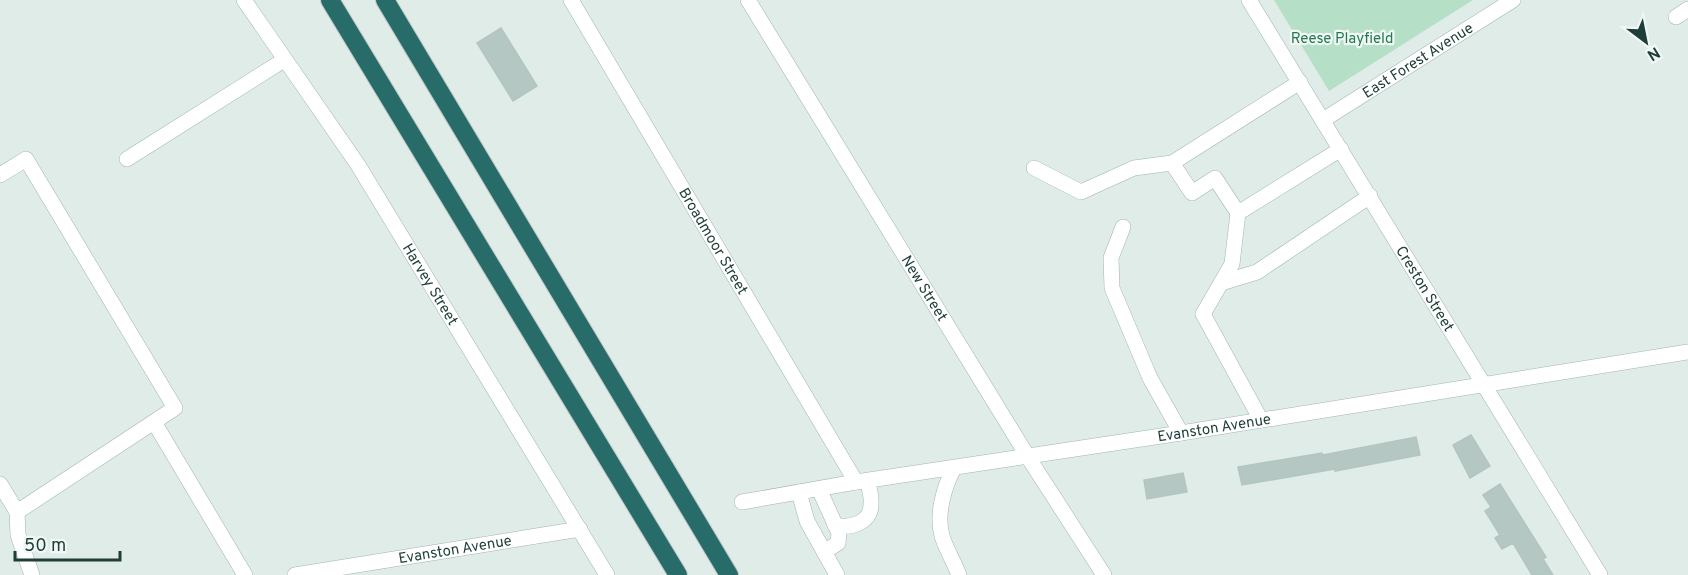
<svg xmlns="http://www.w3.org/2000/svg" width="1688" height="575" font-family="Overpass,sans-serif">
<rect width="100%" height="100%" fill="#e0ece8"/>
<path fill="#b6dfc8" d="M1274,0H1473L1329,91Z"/>
<path fill="#b5c7c2" stroke="#b1c6c1" stroke-width="1.5" d="M501,28L537,86L513,101L477,43Z
M1471,435L1490,466L1470,478L1453,445Z
M1416,437L1420,455L1335,471V469L1242,485L1238,467L1322,453L1323,455Z
M1183,473L1187,492L1147,499L1144,480Z
M1500,484L1546,557L1543,559L1553,575H1532L1513,543L1502,549L1495,538L1500,535L1485,511L1491,507L1483,495Z"/>
<g fill="none" stroke-linecap="round" stroke-linejoin="round">
<g stroke="#a2b4b0" stroke-width="16">
<g id="minor">
<path id="s1" d="M244,0L358,165L607,575"/>
<path id="s2" d="M571,0L856,482"/>
<path id="s3" d="M748,0L1028,457L1104,575"/>
<path id="s4" d="M1249,0L1600,575"/>
<path d="M1676,17L1688,9"/>
<path d="M1300,82L1172,163L1192,193L1215,178L1238,213L1341,149"/>
<path id="s5" d="M1323,120L1513,0"/>
<path d="M127,159L284,60"/>
<path d="M1034,168L1081,192L1134,168L1172,163"/>
<path d="M0,175L26,159L175,408L17,512"/>
<path d="M1238,213L1232,264L1203,314L1261,420"/>
<path d="M1123,227L1111,258L1112,288L1150,378L1181,433"/>
<path d="M1221,283L1257,272L1370,196"/>
<path d="M154,422L245,575"/>
<path d="M954,468C944,487 936,514 942,536C946,549 954,562 959,575"/>
<path d="M0,484L17,512L18,535L32,575"/>
<path d="M819,489L839,533L838,543L824,552"/>
<path d="M799,492L807,521L837,575"/>
<path id="s6" d="M742,502L856,482L1181,433L1688,352"/>
<path d="M835,525C850,529 871,523 871,504C872,496 869,488 867,481"/>
<path id="s7" d="M295,575L580,529"/>
</g>
</g>
<g stroke="#c0c9c8" stroke-width="20">
<path id="highway" d="M330,0L678,575
M385,0L729,575"/>
</g>
<use href="#minor" stroke="#fff" stroke-width="15"/>
<use href="#highway" stroke="#286c69" stroke-width="18"/>
</g>
<g text-anchor="middle" stroke-width="4.5" stroke-linejoin="round" paint-order="stroke">
<g font-size="15" fill="#267852" stroke="#f0f8f5">
<text x="1342" y="43">Reese Playfield</text>
</g>
<g font-size="15" fill="#1f3e3a" stroke="#f0f8f5">
<text dy="5" stroke="none"><textPath href="#s5" startOffset="112">East Forest Avenue</textPath></text>
<text dy="5" stroke="none"><textPath href="#s2" startOffset="280">Broadmoor Street</textPath></text>
<text dy="5" stroke="none"><textPath href="#s1" startOffset="340">Harvey Street</textPath></text>
<text dy="5" stroke="none"><textPath href="#s4" startOffset="338">Creston Street</textPath></text>
<text dy="5" stroke="none"><textPath href="#s3" startOffset="338">New Street</textPath></text>
<text dy="5" stroke="none"><textPath href="#s6" startOffset="478">Evanston Avenue</textPath></text>
<text dy="5" stroke="none"><textPath href="#s7" startOffset="162">Evanston Avenue</textPath></text>
</g>
</g>
<g transform="translate(1646 42) rotate(148)" stroke="#f0f8f5" stroke-width="4.5" paint-order="stroke">
<path d="M0-4.5L10 22L0 15L-10 22Z" fill="#1f3e3a"/>
<text y="-9" font-size="16" font-weight="bold" text-anchor="middle" fill="#1f3e3a">N</text>
</g>
<path d="M15 551v9h105v-9" fill="none" stroke="#1f3e3a" stroke-width="3"/>
<text x="24" y="551" font-size="18" fill="#1f3e3a" stroke="#f0f8f5" stroke-width="4.5" paint-order="stroke">50 m</text>
</svg>
